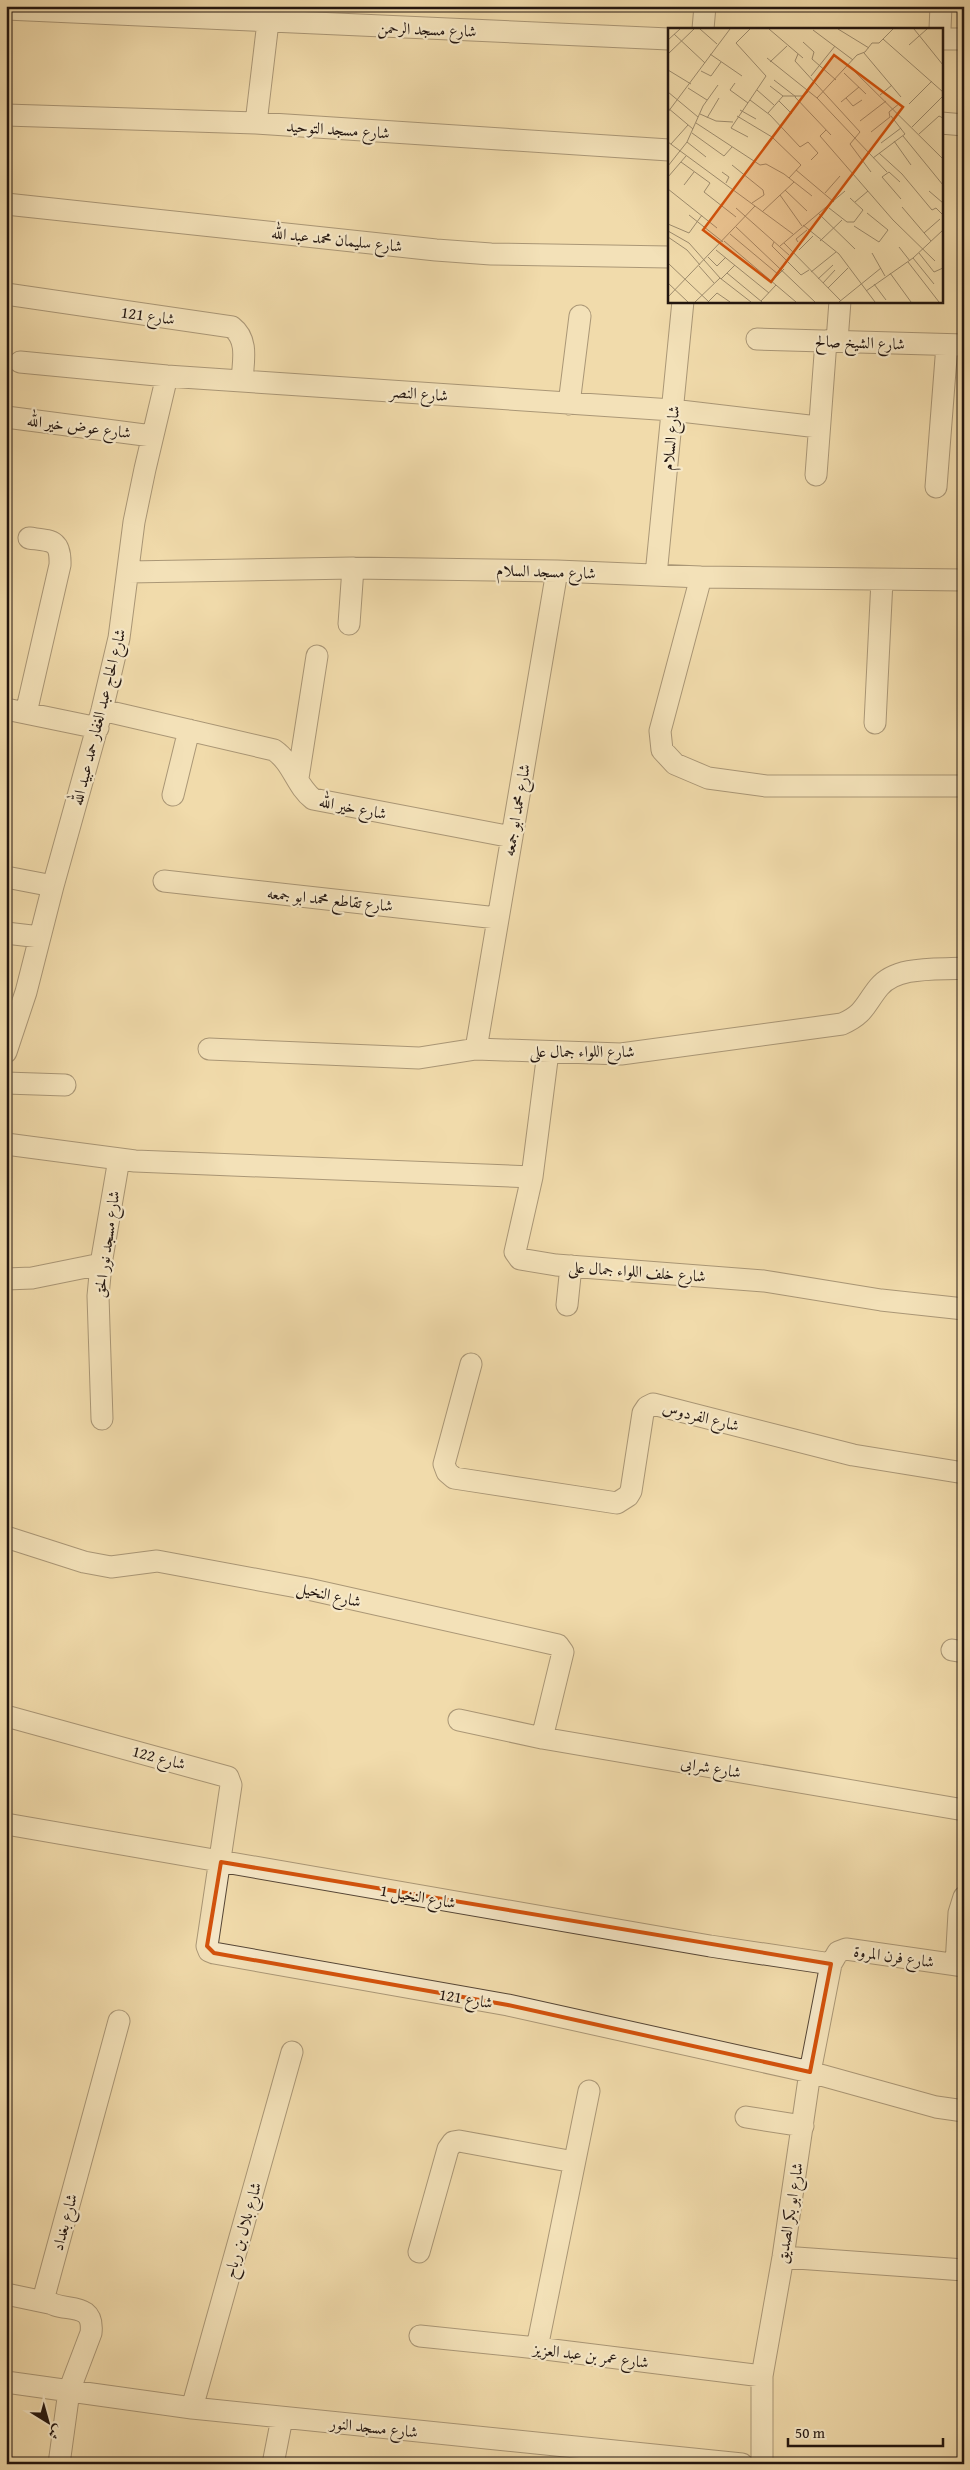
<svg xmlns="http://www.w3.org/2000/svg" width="970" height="2470" font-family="'Gentium Book Plus',Amiri,serif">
<rect width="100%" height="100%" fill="#f1dbab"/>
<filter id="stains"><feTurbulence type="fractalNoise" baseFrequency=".004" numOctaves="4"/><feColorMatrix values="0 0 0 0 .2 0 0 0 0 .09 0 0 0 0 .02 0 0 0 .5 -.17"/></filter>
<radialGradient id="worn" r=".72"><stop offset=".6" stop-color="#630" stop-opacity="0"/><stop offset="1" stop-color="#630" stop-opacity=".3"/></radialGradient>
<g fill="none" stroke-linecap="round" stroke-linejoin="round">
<g stroke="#564636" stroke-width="23">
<path id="minor" d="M6,9L669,39
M703,29L705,6
M940,29L941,6
M941,39H964
M6,115L256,123L669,150
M256,123L268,22
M941,123L964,125
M6,204L436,250L491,254L669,257
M6,294L232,327C249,340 243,362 242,381
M757,339L964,345
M837,341L840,301
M20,362L167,376L672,410L818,427
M569,404L580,316
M6,417L152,436
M816,475L826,341
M936,487L947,345
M129,572L353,568L557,571L701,577L964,580
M656,575L683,301
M701,577L660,731L662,750L675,764L708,778L766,786H964
M349,624L353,568
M6,709L98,728
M102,710L274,750C293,763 296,786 313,799L512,837
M26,713L60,565C61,539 51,541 29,538
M875,723L882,580
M298,778L317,656
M173,795L189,730
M6,877L53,886
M164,881L497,918
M6,933L40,937
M209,1049L419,1058L476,1049L621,1054L842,1024C865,1014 865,1004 879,987C897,965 938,970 964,968
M476,1049L557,571
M6,1052L26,992L53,886L102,710L119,638L134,522L145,469L167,376
M548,1052L532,1177L515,1252L520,1259L556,1265L764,1281L881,1300L964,1309
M6,1083L65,1085
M6,1144L135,1161L532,1177
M6,1279L32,1278L101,1264
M567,1305L571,1266
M471,1364L444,1464L447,1472L454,1478L617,1503L628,1496L631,1491L643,1413L647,1407L653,1404L853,1455L964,1473
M102,1419L98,1296L101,1264L119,1159
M6,1537L84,1562L111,1567L157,1561L308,1589L558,1645L563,1652L542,1738
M952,1650L964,1652
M6,1716L228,1777L231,1785L207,1946L209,1951L214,1953L508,2005L810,2072L936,2107L964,2111
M459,1720L542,1738L964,1810
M6,1824L710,1946L831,1964
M956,1965L959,1913L964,1897
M746,2117L803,2126
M419,2252L448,2149L453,2142L459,2141L574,2162
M783,2257L964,2270
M6,2294L49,2303
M420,2336L537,2348L762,2376
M537,2348L589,2091
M6,2382L192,2408L742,2464
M192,2408L292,2052
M59,2464L69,2391L91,2333C95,2298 60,2315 45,2299V2293L119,2021
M273,2464L282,2418
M762,2464V2376L783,2257L810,2072L831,1964L838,1952L846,1949L964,1966"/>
</g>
<use href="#minor" stroke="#f6e8c8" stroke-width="21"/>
</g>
<path d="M0 0H970V2470H0ZM221,1862L831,1964L810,2072L508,2005L214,1953L207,1946Z" fill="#f1dbab" fill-opacity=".55" fill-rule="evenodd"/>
<path fill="none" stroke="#d4520c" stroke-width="4" stroke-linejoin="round" d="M221,1862L831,1964L810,2072L508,2005L214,1953L207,1946Z"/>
<g text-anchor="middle" stroke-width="4.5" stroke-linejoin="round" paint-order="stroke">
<g font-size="16" fill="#22150f" stroke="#f6e8c8">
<text transform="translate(427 29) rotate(2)" y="6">شارع مسجد الرحمن</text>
<text transform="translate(338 129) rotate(4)" y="6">شارع مسجد التوحيد</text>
<text transform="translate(337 239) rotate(6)" y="6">شارع سليمان محمد عبد الله</text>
<text transform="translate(148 315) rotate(8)" y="6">شارع 121</text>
<text transform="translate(860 342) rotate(2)" y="6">شارع الشيخ صالح</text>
<text transform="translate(419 393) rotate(4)" y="6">شارع النصر</text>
<text transform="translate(79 426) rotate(7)" y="6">شارع عوض خير الله</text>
<text transform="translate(670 438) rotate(-84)" y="6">شارع السلام</text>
<text transform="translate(546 571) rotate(2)" y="6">شارع مسجد السلام</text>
<text transform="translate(98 717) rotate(-76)" y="6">شارع الحاج عبد الغفار حمد عبيد الله</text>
<text transform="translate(353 807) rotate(11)" y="6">شارع خير الله</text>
<text transform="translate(516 810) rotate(-80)" y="6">شارع محمد ابو جمعه</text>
<text transform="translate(330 899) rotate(6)" y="6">شارع تقاطع محمد ابو جمعه</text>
<text x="582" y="1057">شارع اللواء جمال على</text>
<text transform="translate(106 1244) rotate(-82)" y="6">شارع مسجد نور الحق</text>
<text transform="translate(637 1271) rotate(4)" y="6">شارع خلف اللواء جمال على</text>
<text transform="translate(701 1416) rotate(14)" y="6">شارع الفردوس</text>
<text transform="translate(329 1594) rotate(13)" y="6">شارع النخيل</text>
<text transform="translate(159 1757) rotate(15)" y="6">شارع 122</text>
<text transform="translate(711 1767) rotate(10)" y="6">شارع شرابى</text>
<text transform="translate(418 1896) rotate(10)" y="6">شارع النخيل 1</text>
<text transform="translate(894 1956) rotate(8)" y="6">شارع فرن المروة</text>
<text transform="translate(466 1998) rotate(10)" y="6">شارع 121</text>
<text transform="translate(789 2213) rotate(-81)" y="6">شارع ابو بكر الصديق</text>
<text transform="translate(64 2222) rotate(-75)" y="6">شارع بغداد</text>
<text transform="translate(242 2230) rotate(-74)" y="6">شارع بلال بن رباح</text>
<text transform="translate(591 2355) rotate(7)" y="6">شارع عمر بن عبد العزيز</text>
<text transform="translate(374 2427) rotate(6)" y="6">شارع مسجد النور</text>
</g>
</g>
<g transform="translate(668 28)">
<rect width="275" height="275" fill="#f1dbab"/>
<path fill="none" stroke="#9e8c6d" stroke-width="1" d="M32,1L49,16M101,1L135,30M170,1L201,20M246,1L275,37M145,2L185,32M6,6L37,35M215,11L275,64M0,12L12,1M135,14L146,24L144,31L168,52M241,17L259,1M196,25L233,69M0,26L26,1M42,26L74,48M130,26L127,33L192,104L182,116L203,144M99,30L149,70L219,144M102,34L119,18M181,38L275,131M0,42L23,56M33,43L43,48L53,34M176,45L198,66M143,48L167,18M106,52L128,69M67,55L62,62L80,75M102,58L115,68M20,60L39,72M89,62L106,77M0,64L30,89M212,67L224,57M127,69L163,107M149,70L189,27L197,24L204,15H211L225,1M178,70L185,78L194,72M82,72L102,87L132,119L140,114L150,125L143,132M111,73L124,86M173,74L191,59M241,76L264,53M0,80L25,101M72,82L88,91M0,84L62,1M100,85L115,68H135L140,64M32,86L48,93L65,94M69,88L104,109L133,137L121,150M39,90L51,70M192,93L218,73M28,95L92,137L98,136L116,146L144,168M244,99L275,68M158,102L152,108L225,192L267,233M203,104L222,89L221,84L232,75M24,105L56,128L64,119M251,106L271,88L275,90M235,108L275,157M80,109L63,100L98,48L68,15L82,1M226,113L243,137M0,114L125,206M19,114L38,129M213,115L233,100M3,116L20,97M211,125L234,146L264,182L268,180L275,187M205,130L237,106L223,88M13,134L42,155L36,164L68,189M64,137L95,162L96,167L84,175M0,138L19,114L35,78L50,57M128,142L166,174M54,144L61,149L58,155M0,149L18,128M232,154L221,144L214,149L233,171M16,157L26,144M0,161L49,200M117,162L139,183M261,163L275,175M157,165L172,148M112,167L134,198M187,174L200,163M234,179L263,213M68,180L121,227M161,180L179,194H186L195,182L182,170M94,184L126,154M150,185L187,221M21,187L55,214M0,196L21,205L34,187M135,197L171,226L207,274M186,198L211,214L220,202L199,185M68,199L147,274M0,203L21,215L52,250L83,274M256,205L272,191M62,206L111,247M0,209L19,222L32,237M56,213L128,274M152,213L174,192M106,214L104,218L133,247L141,242M130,214L128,211L139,202M116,215L173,273M112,218L177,163M231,219L242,233M48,222L101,265M131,222L145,208M204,225L217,248M251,225L266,244L275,240M40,229L49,238L58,229M245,230L266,256M240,234L271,274M1,236L41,274M31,238L46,255M143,244L168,224M59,245L94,274M222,245L243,274M53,251L67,237M150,251L165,237M104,253L116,241M0,255L20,274M155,255L167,242M206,256L218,272M160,260L180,240M198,263L245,230L275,202M0,269L87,178M93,273L108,257M27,274L52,250M40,274L49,265L62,274M171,274L213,240"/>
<path fill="#d4520c" fill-opacity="0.15" stroke="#d4520c" stroke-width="2.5" d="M166,27L235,79L103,254L35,202Z"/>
<rect width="275" height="275" fill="none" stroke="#22150f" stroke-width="2.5"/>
</g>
<rect width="970" height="2470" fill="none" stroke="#f1dbab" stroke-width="25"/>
<rect x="8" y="8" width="955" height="2455" fill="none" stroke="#22150f" stroke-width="2.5"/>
<rect x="12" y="12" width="945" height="2445" fill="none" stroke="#22150f"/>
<g transform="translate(48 2422) rotate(143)" stroke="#f6e8c8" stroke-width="4" paint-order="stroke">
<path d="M0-4L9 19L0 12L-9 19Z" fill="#22150f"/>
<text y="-8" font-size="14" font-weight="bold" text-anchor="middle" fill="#22150f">ش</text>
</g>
<path d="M788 2438v8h155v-8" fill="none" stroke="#22150f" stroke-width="2.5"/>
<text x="795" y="2438" font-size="15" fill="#22150f" stroke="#f6e8c8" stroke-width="4" paint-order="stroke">50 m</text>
<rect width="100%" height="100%" filter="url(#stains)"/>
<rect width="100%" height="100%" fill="url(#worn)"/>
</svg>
